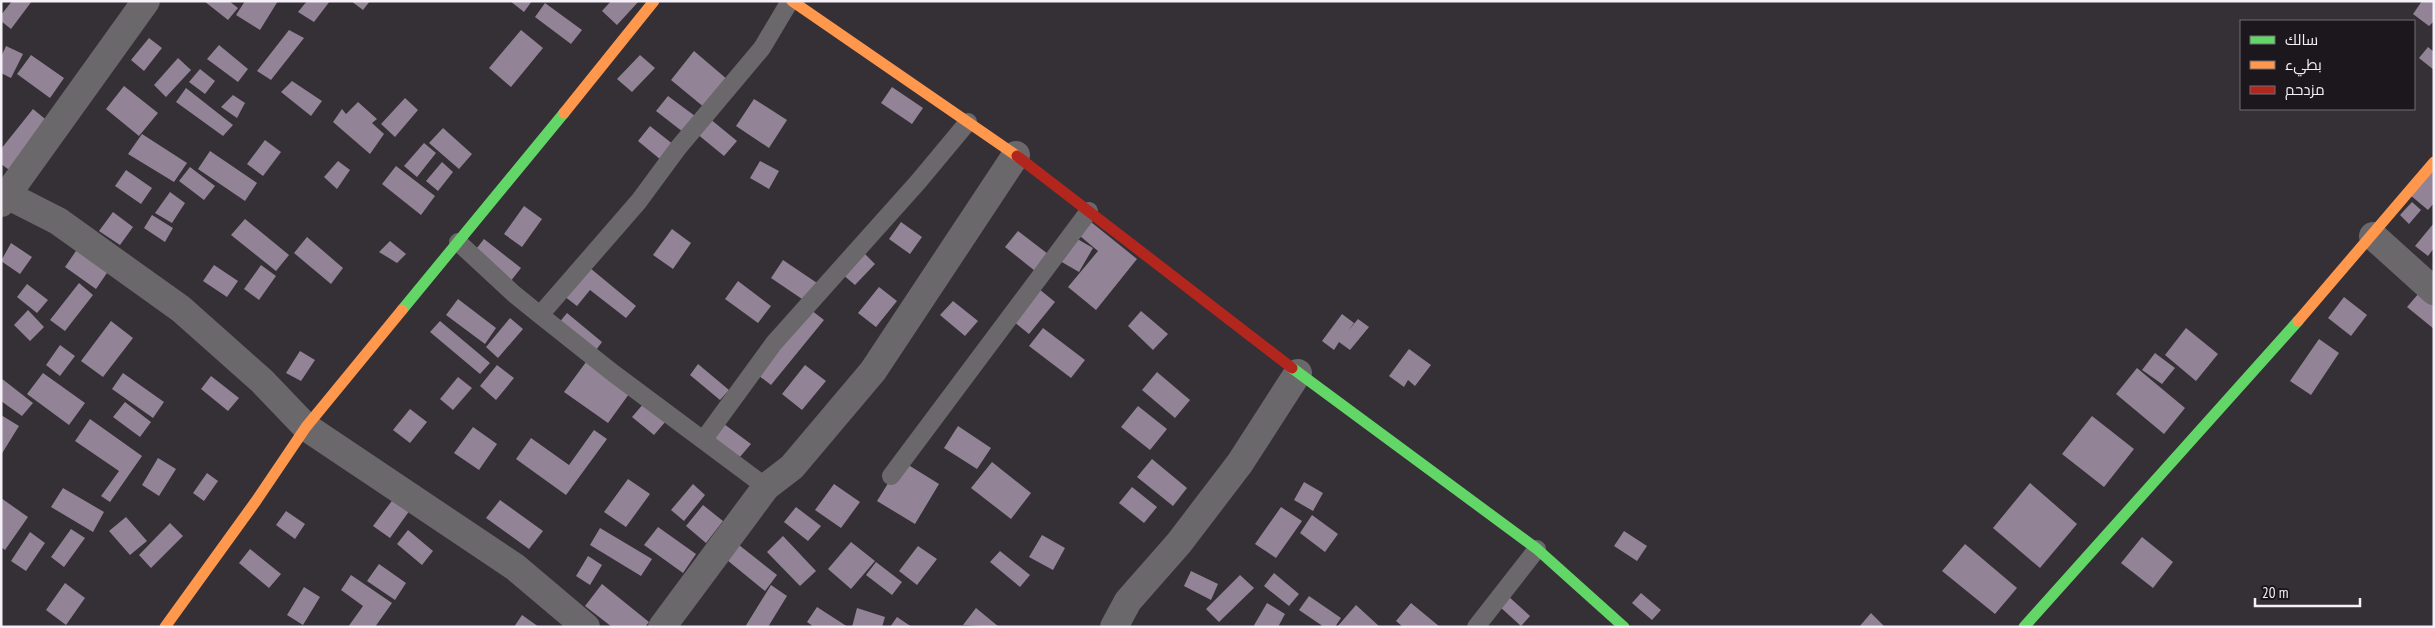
<svg xmlns="http://www.w3.org/2000/svg" width="2435" height="628" font-family="'PT Sans Narrow',Cairo,sans-serif">
<rect width="100%" height="100%" fill="#352f36"/>
<path fill="#928496" d="M12,1H32L11,29L1,21V15Z
M204,1H229L238,8L228,20Z
M245,1H278L260,30L236,15Z
M307,1H330L314,22L298,12Z
M351,1H370L363,10Z
M510,1H532L524,12Z
M611,1H639L617,25L602,11Z
M2422,1H2434V21L2429,26L2413,14Z
M545,3L582,30L571,44L535,17Z
M289,30L304,38L271,80L257,71Z
M521,30L543,48L511,87L489,68Z
M149,38L162,48L144,71L131,60Z
M219,45L248,69L238,82L207,59Z
M6,46L23,54L11,78L1,73V57Z
M2428,47L2434,52V70L2419,58Z
M694,51L728,80L705,108L671,80Z
M31,55L64,78L50,98L17,74Z
M640,55L655,68L632,92L617,79Z
M178,58L191,70L166,97L154,85Z
M200,69L215,81L205,94L189,82Z
M292,81L322,101L311,116L281,92Z
M124,86L158,113L139,136L106,109Z
M892,87L923,108L912,124L881,103Z
M186,88L233,125L223,136L176,102Z
M233,95L245,103L237,118L221,107Z
M668,96L695,116L683,132L656,111Z
M405,98L418,110L395,137L381,124Z
M754,99L787,120L769,148L736,126Z
M358,102L377,119L372,123L384,134L370,154L333,122L342,109L346,114Z
M33,109L50,123L12,172L1,164V149Z
M709,118L737,141L724,156L696,133Z
M650,126L674,145L661,160L638,141Z
M443,128L472,154L459,169L429,143Z
M142,134L187,163L174,182L128,154Z
M265,140L281,152L263,176L247,164Z
M424,143L436,153L417,177L404,166Z
M210,151L257,183L245,201L198,169Z
M338,161L350,170L337,189L324,177Z
M760,161L779,171L769,189L750,178Z
M442,162L453,172L438,191L426,181Z
M2434,165V203L2428,210L2410,195Z
M396,166L435,196L421,215L382,184Z
M190,167L215,186L204,200L179,181Z
M126,170L152,188L141,204L115,186Z
M170,192L185,203L172,223L155,213Z
M2412,202L2421,210L2409,224L2400,215Z
M524,206L542,219L522,247L504,234Z
M113,212L133,227L120,245L99,231Z
M152,215L173,228L165,242L144,228Z
M245,219L289,255L276,271L231,235Z
M901,222L922,237L910,254L889,239Z
M1091,222L1137,259L1096,310L1068,287L1098,251L1080,236Z
M2434,223V248L2428,256L2415,246Z
M672,229L691,243L673,269L653,255Z
M1018,231L1048,254L1035,271L1005,247Z
M307,237L343,268L331,284L294,253Z
M1074,237L1093,248L1079,272L1060,261Z
M484,239L521,268L510,282L473,253Z
M390,241L406,254L397,263L379,252Z
M11,243L32,257L20,274L1,261Z
M78,248L109,270L96,289L65,267Z
M863,252L875,264L855,285L842,274Z
M783,260L817,283L805,301L771,278Z
M584,263L636,306L626,318L590,290L577,306L560,293Z
M214,265L238,281L227,297L203,281Z
M261,265L276,276L259,300L244,289Z
M738,281L771,306L758,323L725,299Z
M79,283L93,295L65,331L50,320Z
M27,284L48,300L37,313L17,297Z
M879,287L897,301L876,327L858,313Z
M1039,289L1055,302L1029,334L1013,321Z
M2419,293L2434,305V329L2407,307Z
M2344,297L2367,315L2351,336L2328,318Z
M458,299L496,328L485,344L446,315Z
M953,301L978,321L965,336L940,315Z
M806,306L824,320L771,385L754,372Z
M28,310L44,327L30,341L14,325Z
M1141,311L1168,334L1153,350L1128,326Z
M567,313L602,342L593,354L558,324Z
M1342,314L1354,323L1348,331L1358,319L1369,327L1350,350L1339,342L1334,350L1322,341Z
M510,318L523,329L498,358L486,347Z
M111,321L133,338L103,377L81,361Z
M440,321L490,363L480,374L430,332Z
M1043,328L1085,360L1071,378L1029,346Z
M2186,328L2218,354L2196,381L2165,355Z
M2319,339L2339,353L2311,395L2290,381Z
M60,345L75,356L60,376L46,365Z
M1409,349L1431,365L1415,386L1408,380L1404,387L1389,376Z
M300,351L315,360L301,381L286,373Z
M2155,353L2175,368L2162,384L2142,370Z
M586,362L629,394L608,423L564,392Z
M698,364L729,390L720,400L690,375Z
M497,365L514,378L496,400L480,386Z
M805,365L826,381L802,410L782,394Z
M2137,368L2185,408L2164,434L2116,394Z
M1157,372L1190,400L1175,418L1142,390Z
M43,373L85,403L69,425L27,394Z
M123,373L164,402L153,418L112,389Z
M211,376L239,398L228,411L201,389Z
M458,377L472,388L453,410L440,399Z
M1,378L33,403L22,416L1,401Z
M125,402L151,422L140,437L113,417Z
M644,403L666,421L654,435L632,417Z
M1138,406L1167,429L1150,450L1121,427Z
M410,409L427,422L410,443L393,430Z
M1,415L19,426L1,455Z
M2092,416L2134,449L2104,487L2062,454Z
M90,419L142,456L110,502L101,496L119,471L75,441Z
M724,424L751,444L739,458L713,438Z
M958,426L991,448L977,469L944,448Z
M473,427L497,444L479,470L454,453Z
M594,430L607,439L566,495L516,459L531,438L569,465Z
M158,458L176,469L159,496L142,485Z
M1152,459L1187,488L1173,506L1137,477Z
M902,461L939,484L915,524L877,501Z
M992,462L1031,493L1011,519L971,488Z
M207,473L218,481L204,501L193,493Z
M628,479L650,494L626,527L604,512Z
M1304,482L1323,493L1313,511L1294,500Z
M2030,483L2077,524L2040,568L1993,528Z
M693,484L705,495L684,521L671,510Z
M834,484L860,502L841,528L815,510Z
M1132,487L1157,507L1144,523L1119,503Z
M63,488L104,512L93,532L51,507Z
M1,498L28,517L5,550L1,547Z
M394,498L410,510L390,538L373,526Z
M500,500L543,531L529,549L486,518Z
M703,505L723,521L706,543L686,526Z
M796,507L821,526L808,541L784,522Z
M1281,507L1302,521L1276,558L1255,544Z
M286,511L305,524L295,539L276,525Z
M1312,515L1338,534L1325,552L1300,533Z
M126,517L147,541L130,555L109,531Z
M170,523L183,536L151,568L139,555Z
M658,527L696,554L683,573L644,545Z
M600,528L652,559L641,576L590,545Z
M71,529L85,538L64,567L51,557Z
M408,530L433,551L422,565L397,544Z
M1624,531L1647,546L1637,561L1614,546Z
M30,532L45,543L26,571L11,561Z
M1042,535L1065,548L1053,570L1029,557Z
M783,536L816,571L800,586L767,552Z
M2142,537L2173,562L2153,588L2121,563Z
M851,542L875,561L851,589L828,569Z
M1965,544L2017,588L1995,614L1942,571Z
M739,545L777,575L765,591L727,560Z
M918,546L937,559L917,585L899,571Z
M250,549L281,574L269,588L239,563Z
M1000,551L1030,575L1020,587L990,562Z
M588,556L602,565L590,585L576,576Z
M876,562L902,582L892,595L866,575Z
M379,564L406,583L395,600L367,581Z
M1191,571L1218,584L1211,600L1184,586Z
M1274,573L1299,594L1289,606L1264,586Z
M351,575L392,603L375,627H348L363,606L341,590Z
M1240,575L1254,588L1219,622L1206,609Z
M65,583L85,598L66,625L46,610Z
M602,584L649,622L645,627H612L585,606Z
M771,585L787,596L768,627H745Z
M304,587L320,597L303,625L287,615Z
M1641,593L1661,610L1652,620L1632,603Z
M1309,596L1341,618L1335,627H1324L1299,610Z
M1508,596L1530,616L1521,626L1499,606Z
M1267,603L1285,614L1278,627H1253Z
M1411,603L1440,627H1403L1396,621Z
M1356,605L1380,627H1337Z
M817,607L848,627H814L807,622Z
M857,608L885,617L882,627H852Z
M976,608L999,627L963,625Z
M1871,613L1885,627H1859Z
M522,615L539,627H514Z
M897,617L912,627H890Z"/>
<g fill="none" stroke-linecap="round" stroke-linejoin="round">
<path stroke="#6b686c" stroke-width="18" d="M458,242L514,294L540,315L639,201L678,148L762,48L790,1
M540,315L613,373L766,487
M704,439L774,343L918,182L968,122
M891,476L1089,211
M1476,627L1537,549"/>
<path stroke="#6b686c" stroke-width="28" d="M1,192L58,221L181,309L262,381L306,427L515,567L586,627
M1,203L146,1
M2373,236L2434,291
M662,627L766,487L792,467L873,371L1016,155
M1114,627L1128,601L1179,543L1240,463L1298,373"/>
<path stroke="#63d668" stroke-width="11" d="M402,310L564,113
M1292,368L1537,549L1624,627
M2024,627L2298,321"/>
<path stroke="#ff974d" stroke-width="11" d="M792,1L1017,156
M564,113L654,1
M2298,321L2434,162
M165,627L256,501L306,427L402,310"/>
<path stroke="#b3261e" stroke-width="11" d="M1017,156L1292,368"/>
</g>
<rect width="2435" height="628" fill="none" stroke="#f6f0f8" stroke-width="5"/>
<rect x="2240" y="20" width="175" height="90" fill="#1b171c" stroke="#736e74"/>
<rect x="2250" y="36" width="25" height="8" fill="#63d668" stroke="#736e74"/>
<text x="2285" y="45" font-size="15" fill="#f6f0f8">سالك</text>
<rect x="2250" y="61" width="25" height="8" fill="#ff974d" stroke="#736e74"/>
<text x="2285" y="70" font-size="15" fill="#f6f0f8">بطيء</text>
<rect x="2250" y="86" width="25" height="8" fill="#b3261e" stroke="#736e74"/>
<text x="2285" y="95" font-size="15" fill="#f6f0f8">مزدحم</text>
<path d="M2255 598v8h105v-8" fill="none" stroke="#f6f0f8" stroke-width="2.5"/>
<text x="2262" y="598" font-size="15" fill="#f6f0f8" stroke="#1b171c" stroke-width="4" paint-order="stroke">20 m</text>
</svg>
